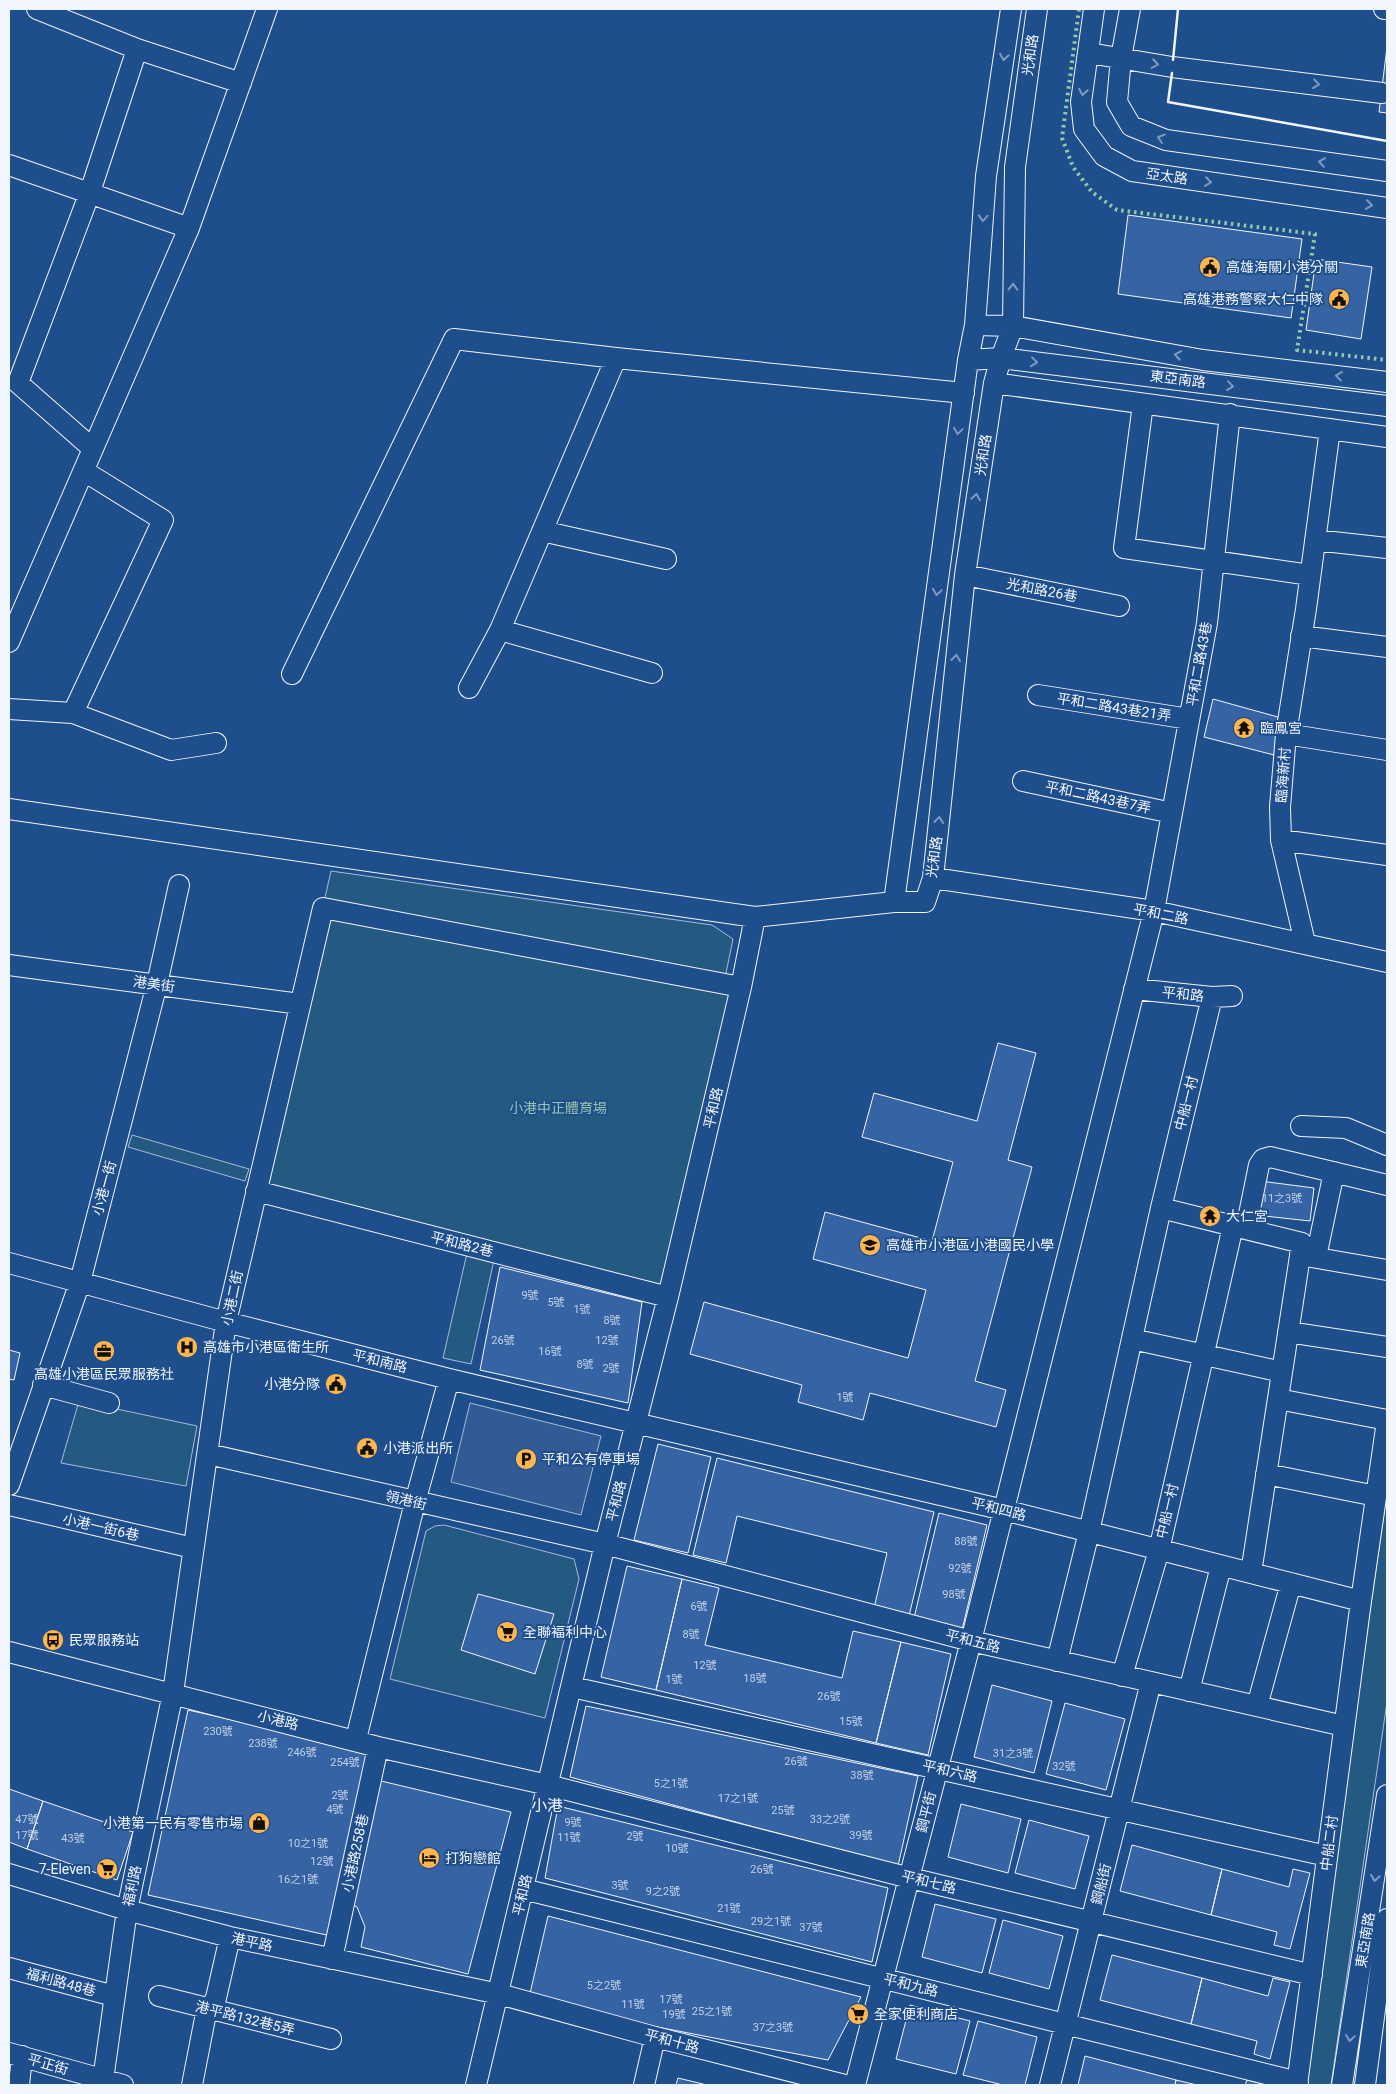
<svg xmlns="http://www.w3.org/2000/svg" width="1396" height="2094" font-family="Roboto,'Noto Sans TC',sans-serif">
<rect width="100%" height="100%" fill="#1f4e8c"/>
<path fill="#245a82" stroke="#a8bbd7" d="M331,871L712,925L733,939L725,978L324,902Z
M324,912L738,994L668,1289L261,1187Z
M132,1135L249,1169L245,1181L128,1147Z
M467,1253L494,1260L471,1364L443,1358Z
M79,1401L197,1426L186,1486L61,1463Z
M1387,1493V1702L1331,2085H1302Z
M444,1525L574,1559L579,1579L545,1718L390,1679L426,1531L435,1526Z"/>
<path fill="#305b95" stroke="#a8bbd7" d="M470,1403L601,1436L581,1515L451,1482Z"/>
<path fill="#3563a3" stroke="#f2f6ff" d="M1387,47V113L1379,112Z
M1128,215L1302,239L1291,318L1118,294Z
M1316,259L1372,267L1361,339L1306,330Z
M1213,699L1285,719L1274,755L1204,737Z
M998,1043L1036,1053L1008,1160L1032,1167L975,1381L1006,1390L996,1427L870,1393L863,1420L798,1402L802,1385L690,1354L704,1302L908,1358L926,1290L813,1259L825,1212L932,1241L953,1162L862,1137L874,1093L977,1121Z
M1260,1181L1314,1188L1310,1221L1255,1215Z
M500,1267L642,1302L628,1403L480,1370Z
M9,1350L20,1353L14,1380L9,1379Z
M658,1444L711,1457L688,1553L634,1540Z
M717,1458L934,1512L909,1616L874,1608L887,1553L737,1516L726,1563L693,1555Z
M939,1513L987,1525L962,1630L914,1618Z
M627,1566L682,1579L656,1690L601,1677Z
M682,1579L719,1588L705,1645L842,1678L853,1631L901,1642L876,1743L656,1690Z
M478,1594L554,1614L535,1674L461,1650Z
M901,1642L951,1654L928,1755L876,1743Z
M992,1685L1052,1701L1034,1773L974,1757Z
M1065,1703L1125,1719L1106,1790L1046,1774Z
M586,1706L918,1776L898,1866L570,1777Z
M188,1710L371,1751L331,1936L148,1895Z
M377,1780L511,1812L468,1974L361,1947L365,1927L357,1907L350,1903Z
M9,1789L43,1801L27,1849L9,1842Z
M43,1801L133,1832L117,1880L27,1849Z
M961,1804L1021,1819L1008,1873L948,1857Z
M558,1806L888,1888L872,1962L545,1878Z
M1029,1820L1089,1836L1075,1889L1015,1873Z
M1132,1845L1222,1869L1211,1915L1120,1891Z
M1222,1869L1289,1887L1293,1869L1310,1873L1290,1949L1274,1945L1277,1932L1211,1915Z
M935,1904L996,1919L982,1973L922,1957Z
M548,1916L861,1997L828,2060L528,2002Z
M1003,1920L1063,1936L1049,1989L989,1973Z
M1112,1955L1202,1978L1191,2024L1100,2000Z
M1202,1978L1268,1996L1273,1978L1290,1982L1270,2059L1254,2054L1257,2041L1191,2024Z
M910,2005L970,2021L956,2074L896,2059Z
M978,2021L1037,2037L1025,2085H1003L963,2075Z
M1085,2056L1176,2080L1175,2085H1078Z
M678,2078L707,2085H676Z
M1176,2080L1197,2085H1175Z
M1247,2080L1263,2084V2085H1245Z"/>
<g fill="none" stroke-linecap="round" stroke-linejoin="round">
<g stroke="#f2f6ff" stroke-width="22">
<path id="minor" d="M37,9L137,49L241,83
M1094,9L1081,102L1084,129L1104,156L1132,171L1387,208
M1130,9L1121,58L1117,102L1131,126L1166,140L1387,171
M1384,9H1387
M1089,53L1172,67L1382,93
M9,165L189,228
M975,325L1013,326L1203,360L1387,382
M968,360L1001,358L1387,406
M994,383L1387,437
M1143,404L1124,548L1310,575
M92,448L18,383L90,192L137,49
M542,531L666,559
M1315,540L1387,548
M965,575L1119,606
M500,630L652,673
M1301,636L1387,647
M9,642L189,228L267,9
M292,674L454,339L616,358L964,393
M469,688L500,630L616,358
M1038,695L1189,719
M9,709L73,713L163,520L84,471
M73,713L171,750L216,743
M1286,734L1387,750
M1023,781L1172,813
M9,809L755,917L894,902H925L933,878L965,575L994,383L1001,358L1013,326L1015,167L1037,9
M1281,840L1387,855
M933,878L1154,911L1387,962
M894,902L968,360L975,325L986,176L1011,9
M1305,943L1281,840L1280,807L1286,734L1306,609L1330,429
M9,965L300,1004
M1134,989L1212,997L1232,996
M1301,1126L1346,1128L1387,1145
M256,1191L668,1297
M1161,1208L1302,1243L1251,1573
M1246,1229L1259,1165L1263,1159L1270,1157L1387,1185
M1300,1255L1387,1270
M1316,1257L1334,1172
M9,1263L226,1322L449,1379L1004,1510L1361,1601
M1288,1332L1387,1347
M1132,1339L1282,1372
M43,1385L109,1403
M1278,1399L1387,1420
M208,1454L605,1544L971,1641L1344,1726
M1266,1474L1376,1496
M9,1485L80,1282L157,984L179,885
M9,1505L193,1548
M9,1652L378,1747L548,1785L910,1878L1312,1975
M1057,1661L1089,1532L1161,1208L1212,997
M1122,1676L1159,1550L1233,1226
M572,1687L1327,1856
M1189,1691L1221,1566
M1257,1706L1291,1583
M356,1739L415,1502L449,1379
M9,1874L127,1910L230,1937L499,1994L655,2037L845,2085
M523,1889L1298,2082
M332,1959L378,1747
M9,1968L114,1996
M159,1996L331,2039
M9,2053L123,2085
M103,2080L127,1910L173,1693L226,1322L323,908L741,987
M19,2085L22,2056
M192,2085L207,2008L212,2005L216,1998L230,1937
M476,2085L605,1544L668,1297L741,987L755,917
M644,2085L655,2037
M855,2085L971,1641L1154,911L1207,623L1230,414
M1050,2085L1151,1682
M1297,2085L1361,1601L1387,1421
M1342,2085L1387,1795
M1365,2085L1387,1919"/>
</g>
<use href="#minor" stroke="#1f4e8c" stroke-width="20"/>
<path stroke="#97c8a6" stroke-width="4" stroke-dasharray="2.5 4" stroke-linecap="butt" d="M1079,9L1062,138L1073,167L1092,192L1117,210L1315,234L1297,350L1387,360"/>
<path stroke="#f2f6ff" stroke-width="2.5" d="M1173,60L1178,9
M1172,73L1168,102L1387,141"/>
</g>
<defs><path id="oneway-chevron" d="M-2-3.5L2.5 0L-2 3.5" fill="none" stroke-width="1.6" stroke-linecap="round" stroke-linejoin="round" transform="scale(1.25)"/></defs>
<g stroke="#7e9ac0">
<use href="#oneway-chevron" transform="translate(1004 57) rotate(99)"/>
<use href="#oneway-chevron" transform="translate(1155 64) rotate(10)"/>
<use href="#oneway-chevron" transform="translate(1316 84) rotate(7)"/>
<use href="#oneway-chevron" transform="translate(1083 92) rotate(100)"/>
<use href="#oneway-chevron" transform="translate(1161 138) rotate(-161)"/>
<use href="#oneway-chevron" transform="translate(1322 162) rotate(-172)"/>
<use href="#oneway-chevron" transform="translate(1208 182) rotate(8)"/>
<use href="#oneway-chevron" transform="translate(1369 205) rotate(8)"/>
<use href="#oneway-chevron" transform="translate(983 218) rotate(94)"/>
<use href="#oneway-chevron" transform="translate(1013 287) rotate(-89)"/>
<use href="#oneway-chevron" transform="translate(1178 355) rotate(-170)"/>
<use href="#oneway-chevron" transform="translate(1034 362) rotate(6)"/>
<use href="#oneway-chevron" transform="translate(1339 376) rotate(-173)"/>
<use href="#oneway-chevron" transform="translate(1230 386) rotate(7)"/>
<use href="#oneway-chevron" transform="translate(958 431) rotate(98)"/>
<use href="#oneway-chevron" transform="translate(976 497) rotate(-81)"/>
<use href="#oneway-chevron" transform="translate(937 592) rotate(98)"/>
<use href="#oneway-chevron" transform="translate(956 658) rotate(-84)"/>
<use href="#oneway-chevron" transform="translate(939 820) rotate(-84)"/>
<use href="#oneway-chevron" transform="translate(1375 1878) rotate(99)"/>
<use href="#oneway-chevron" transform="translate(1350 2038) rotate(99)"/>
</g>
<defs>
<g id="civic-disc" transform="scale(1.125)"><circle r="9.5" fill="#ffb74d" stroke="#1f4e8c"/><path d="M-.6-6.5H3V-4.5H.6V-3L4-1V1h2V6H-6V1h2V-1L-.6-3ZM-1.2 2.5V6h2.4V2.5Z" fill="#111"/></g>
<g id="temple-disc" transform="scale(1.125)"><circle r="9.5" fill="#ffb74d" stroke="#1f4e8c"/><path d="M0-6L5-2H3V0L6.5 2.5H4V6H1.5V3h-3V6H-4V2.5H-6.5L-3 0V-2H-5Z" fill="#111"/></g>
<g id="school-disc" transform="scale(1.125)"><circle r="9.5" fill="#ffb74d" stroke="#1f4e8c"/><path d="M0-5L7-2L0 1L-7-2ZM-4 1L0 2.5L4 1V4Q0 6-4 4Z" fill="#111"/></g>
<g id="hospital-disc" transform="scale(1.125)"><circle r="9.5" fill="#ffb74d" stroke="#1f4e8c"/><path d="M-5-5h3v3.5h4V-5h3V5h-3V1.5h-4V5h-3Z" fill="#111"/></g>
<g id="office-disc" transform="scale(1.125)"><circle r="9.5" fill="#ffb74d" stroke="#1f4e8c"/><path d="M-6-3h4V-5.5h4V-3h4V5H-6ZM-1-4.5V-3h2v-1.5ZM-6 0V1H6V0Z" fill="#111"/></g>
<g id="parking-disc" transform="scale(1.125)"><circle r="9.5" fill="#ffb74d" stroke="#1f4e8c"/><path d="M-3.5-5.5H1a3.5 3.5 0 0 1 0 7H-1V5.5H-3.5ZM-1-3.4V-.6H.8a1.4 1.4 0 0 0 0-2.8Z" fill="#111"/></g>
<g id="supermarket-disc" transform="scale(1.125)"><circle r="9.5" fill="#ffb74d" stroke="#1f4e8c"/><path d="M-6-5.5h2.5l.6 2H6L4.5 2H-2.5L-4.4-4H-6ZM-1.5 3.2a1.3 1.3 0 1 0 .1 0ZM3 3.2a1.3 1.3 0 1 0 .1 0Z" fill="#111"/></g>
<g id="bus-disc" transform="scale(1.125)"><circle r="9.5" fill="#ffb74d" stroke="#1f4e8c"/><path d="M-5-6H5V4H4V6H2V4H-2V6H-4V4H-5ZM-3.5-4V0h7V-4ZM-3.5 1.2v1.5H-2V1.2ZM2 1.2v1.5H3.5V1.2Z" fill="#111"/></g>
<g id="shop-disc" transform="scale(1.125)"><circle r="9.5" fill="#ffb74d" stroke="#1f4e8c"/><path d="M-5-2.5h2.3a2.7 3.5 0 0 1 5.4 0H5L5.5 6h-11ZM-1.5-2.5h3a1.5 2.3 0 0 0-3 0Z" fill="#111"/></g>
<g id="hotel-disc" transform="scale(1.125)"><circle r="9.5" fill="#ffb74d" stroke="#1f4e8c"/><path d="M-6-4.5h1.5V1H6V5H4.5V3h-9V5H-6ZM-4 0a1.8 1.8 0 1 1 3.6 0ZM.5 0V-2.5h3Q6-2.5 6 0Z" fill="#111"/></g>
</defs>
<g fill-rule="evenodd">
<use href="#civic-disc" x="1210" y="267"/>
<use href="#civic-disc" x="1339" y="299"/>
<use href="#temple-disc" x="1244" y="728"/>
<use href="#temple-disc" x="1210" y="1216"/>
<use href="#school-disc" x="870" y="1245"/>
<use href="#hospital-disc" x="187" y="1347"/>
<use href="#office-disc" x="104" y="1351"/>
<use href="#civic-disc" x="336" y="1384"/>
<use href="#civic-disc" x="367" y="1448"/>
<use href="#parking-disc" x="526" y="1459"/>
<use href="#supermarket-disc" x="507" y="1632"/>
<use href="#bus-disc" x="53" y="1640"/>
<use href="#shop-disc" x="259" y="1823"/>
<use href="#hotel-disc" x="429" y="1858"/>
<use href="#supermarket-disc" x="107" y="1869"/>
<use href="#supermarket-disc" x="858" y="2014"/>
</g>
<g text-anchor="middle" stroke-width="4" stroke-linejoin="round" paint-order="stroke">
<g font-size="11" fill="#c3d1e8">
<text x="1282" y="1202">11之3號</text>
<text x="530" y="1299">9號</text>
<text x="556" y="1306">5號</text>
<text x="582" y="1313">1號</text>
<text x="612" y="1324">8號</text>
<text x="503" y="1344">26號</text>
<text x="607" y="1344">12號</text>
<text x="550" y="1355">16號</text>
<text x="585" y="1368">8號</text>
<text x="611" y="1372">2號</text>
<text x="845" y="1401">1號</text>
<text x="966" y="1545">88號</text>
<text x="960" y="1572">92號</text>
<text x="954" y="1598">98號</text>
<text x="699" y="1610">6號</text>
<text x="691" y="1638">8號</text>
<text x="705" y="1669">12號</text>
<text x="755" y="1682">18號</text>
<text x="674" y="1683">1號</text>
<text x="829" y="1700">26號</text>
<text x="851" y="1725">15號</text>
<text x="218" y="1735">230號</text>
<text x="263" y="1747">238號</text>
<text x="302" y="1756">246號</text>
<text x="1013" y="1757">31之3號</text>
<text x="796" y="1765">26號</text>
<text x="345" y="1766">254號</text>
<text x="1064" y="1770">32號</text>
<text x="862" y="1779">38號</text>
<text x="671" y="1787">5之1號</text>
<text x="340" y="1799">2號</text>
<text x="738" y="1802">17之1號</text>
<text x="335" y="1813">4號</text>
<text x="783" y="1814">25號</text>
<text x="27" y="1823">47號</text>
<text x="830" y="1823">33之2號</text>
<text x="573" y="1826">9號</text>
<text x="27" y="1839">17號</text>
<text x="861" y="1839">39號</text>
<text x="635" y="1840">2號</text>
<text x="569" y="1841">11號</text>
<text x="73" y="1842">43號</text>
<text x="308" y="1847">10之1號</text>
<text x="677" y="1852">10號</text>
<text x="322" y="1865">12號</text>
<text x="762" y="1873">26號</text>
<text x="298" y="1883">16之1號</text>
<text x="620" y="1889">3號</text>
<text x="663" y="1895">9之2號</text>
<text x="729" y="1912">21號</text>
<text x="771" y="1925">29之1號</text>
<text x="811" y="1931">37號</text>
<text x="604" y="1989">5之2號</text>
<text x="671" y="2003">17號</text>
<text x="633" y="2008">11號</text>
<text x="712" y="2015">25之1號</text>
<text x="674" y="2018">19號</text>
<text x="773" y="2031">37之3號</text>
</g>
<g font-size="14" fill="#f2f6ff" stroke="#1f4e8c">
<text transform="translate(1030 55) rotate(-82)" y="5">光和路</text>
<text transform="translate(1167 176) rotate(8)" y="5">亞太路</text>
<text transform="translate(1178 379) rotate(7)" y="5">東亞南路</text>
<text transform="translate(983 455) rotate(-81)" y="5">光和路</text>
<text transform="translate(1042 590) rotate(11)" y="5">光和路26巷</text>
<text transform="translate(1199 664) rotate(-80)" y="5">平和二路43巷</text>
<text transform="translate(1114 707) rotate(9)" y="5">平和二路43巷21弄</text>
<text transform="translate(1283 775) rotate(-86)" y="5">臨海新村</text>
<text transform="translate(1098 797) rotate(12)" y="5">平和二路43巷7弄</text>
<text transform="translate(934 857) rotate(-82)" y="5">光和路</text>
<text transform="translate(1161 914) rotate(11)" y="5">平和二路</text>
<text transform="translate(154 984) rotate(8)" y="5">港美街</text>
<text transform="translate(1183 994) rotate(6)" y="5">平和路</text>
<text transform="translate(1186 1103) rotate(-76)" y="5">中船一村</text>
<text transform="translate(713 1108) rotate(-77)" y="5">平和路</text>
<text transform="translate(104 1188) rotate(-75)" y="5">小港一街</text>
<text transform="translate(462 1244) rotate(14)" y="5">平和路2巷</text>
<text transform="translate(232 1298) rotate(-78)" y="5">小港二街</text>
<text transform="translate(380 1361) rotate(14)" y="5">平和南路</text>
<text transform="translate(406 1500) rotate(13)" y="5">領港街</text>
<text transform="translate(616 1501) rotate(-76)" y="5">平和路</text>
<text transform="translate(999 1509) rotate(14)" y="5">平和四路</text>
<text transform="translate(1167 1511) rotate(-77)" y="5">中船一村</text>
<text transform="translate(101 1527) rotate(13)" y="5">小港一街6巷</text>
<text transform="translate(973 1641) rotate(14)" y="5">平和五路</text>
<text transform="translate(278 1720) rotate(14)" y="5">小港路</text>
<text transform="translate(950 1771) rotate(13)" y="5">平和六路</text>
<text transform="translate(926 1812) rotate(-76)" y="5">鋼平街</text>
<text transform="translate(1329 1843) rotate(-83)" y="5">中船二村</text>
<text transform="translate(355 1853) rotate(-78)" y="5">小港路258巷</text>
<text transform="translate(929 1882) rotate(14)" y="5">平和七路</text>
<text transform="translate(1101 1884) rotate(-76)" y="5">鋼船街</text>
<text transform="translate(132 1886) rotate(-78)" y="5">福利路</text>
<text transform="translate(522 1895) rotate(-77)" y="5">平和路</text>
<text transform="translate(1365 1940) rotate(-81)" y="5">東亞南路</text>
<text transform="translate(252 1942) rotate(12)" y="5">港平路</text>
<text transform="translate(61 1982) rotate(15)" y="5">福利路48巷</text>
<text transform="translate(911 1985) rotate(14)" y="5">平和九路</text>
<text transform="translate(245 2018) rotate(14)" y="5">港平路132巷5弄</text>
<text transform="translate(672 2041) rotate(15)" y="5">平和十路</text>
<text transform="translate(48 2064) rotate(16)" y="5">平正街</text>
</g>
<g font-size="14" fill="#f2f6ff" stroke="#1f4e8c" text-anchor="start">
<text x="1226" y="272">高雄海關小港分關</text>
<text x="1323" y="304" text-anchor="end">高雄港務警察大仁中隊</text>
<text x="1260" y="733">臨鳳宮</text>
<text x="1226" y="1221">大仁宮</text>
<text x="886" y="1250">高雄市小港區小港國民小學</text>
<text x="203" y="1352">高雄市小港區衛生所</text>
<text x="104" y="1379" text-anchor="middle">高雄小港區民眾服務社</text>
<text x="320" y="1389" text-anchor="end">小港分隊</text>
<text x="383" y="1453">小港派出所</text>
<text x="542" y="1464">平和公有停車場</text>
<text x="523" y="1637">全聯褔利中心</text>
<text x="69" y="1645">民眾服務站</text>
<text x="243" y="1828" text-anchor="end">小港第一民有零售市場</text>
<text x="445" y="1863">打狗戀館</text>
<text x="91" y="1874" text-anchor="end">7-Eleven</text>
<text x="874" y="2019">全家便利商店</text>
</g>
<g font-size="14" fill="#97c8a6" stroke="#1f4e8c">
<text x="558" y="1113">小港中正體育場</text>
</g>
<g font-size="16" fill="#f2f6ff" stroke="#1f4e8c">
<text x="547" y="1811">小港</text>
</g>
</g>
<rect width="1396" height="2094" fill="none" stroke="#f2f6ff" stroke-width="20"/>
</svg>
